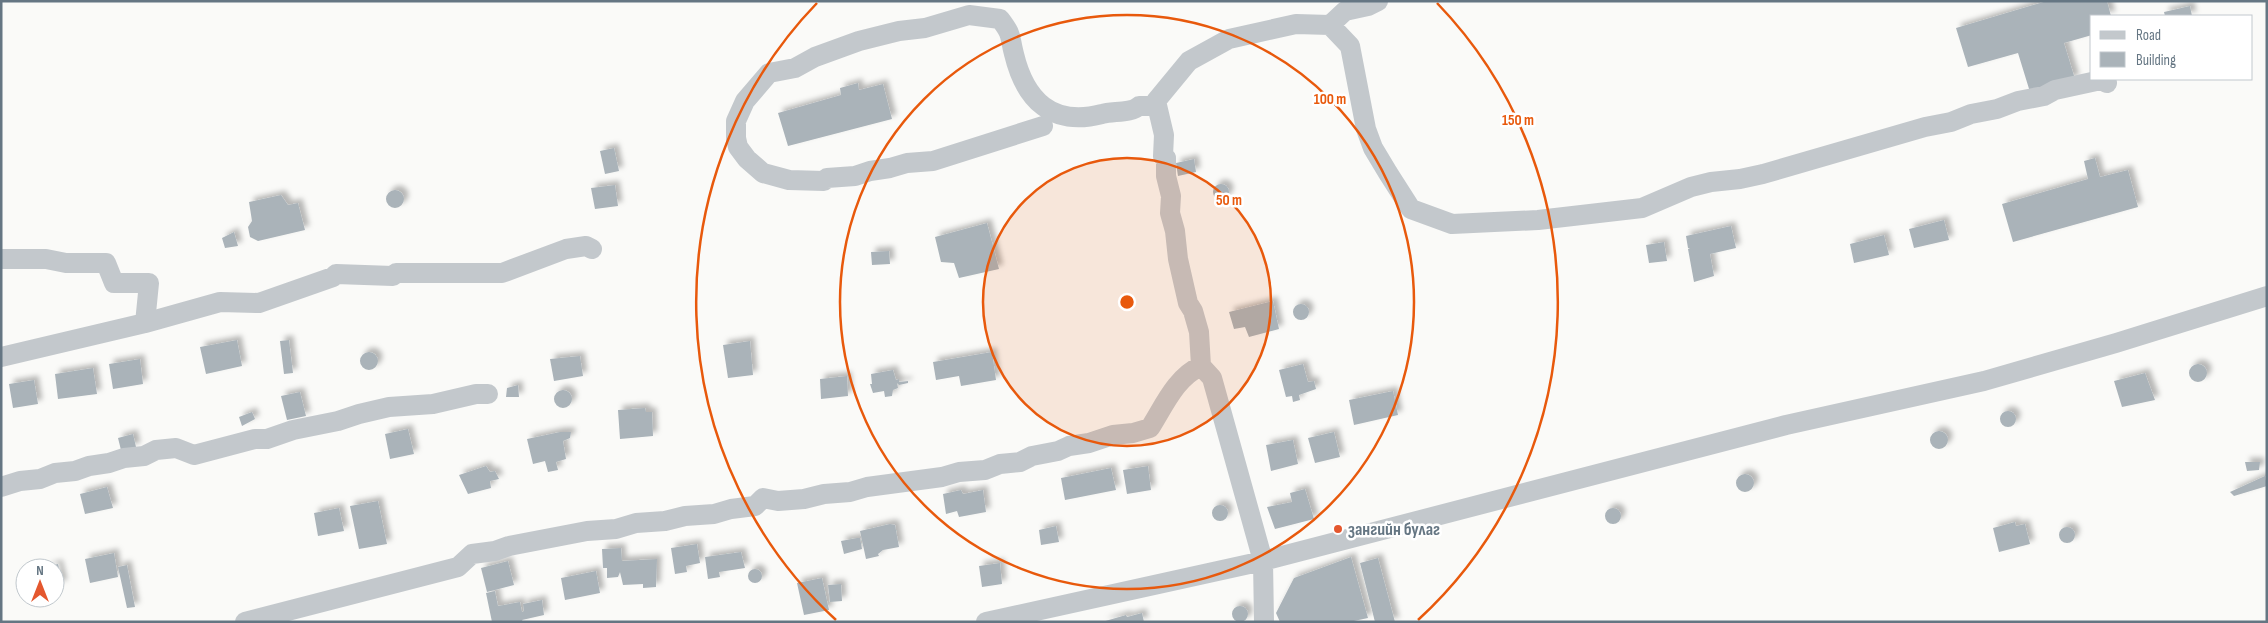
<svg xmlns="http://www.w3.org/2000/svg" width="2268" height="623" font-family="'Sofia Sans Condensed',sans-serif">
<defs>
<filter id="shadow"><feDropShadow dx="4.5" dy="-4.5" stdDeviation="2.5" flood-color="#0004"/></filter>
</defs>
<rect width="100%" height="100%" fill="#fafaf8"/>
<path fill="#aab3b9" filter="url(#shadow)" d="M2047,1H2107L2111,16H2092V35L2064,43L2075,79L2030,92L2018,53L1968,67L1956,28Z
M2190,6L2192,16H2165L2164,12Z
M858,83L859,90L883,84L892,119L788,146L778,113L841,95L840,88Z
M614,148L619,171L605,174L600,151Z
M2095,158L2100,177L2128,170L2138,207L2013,242L2002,204L2088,179L2084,161Z
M1194,159L1196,172L1178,176L1176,163Z
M1213 192a8 8 0 1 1 16 0a8 8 0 1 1-16 0Z
M615,185L618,206L595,209L591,188Z
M386 199a9 9 0 1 1 18 0a9 9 0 1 1-18 0Z
M281,195L288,205L298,203L305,230L258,241L250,237L248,227L252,221L249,202Z
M1944,220L1949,240L1914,248L1909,229Z
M987,223L999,269L959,278L954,263L941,262L935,237Z
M1731,226L1736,248L1710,254L1714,276L1694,282L1688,249L1690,248H1688L1686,236Z
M234,232L238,246L225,248L222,238Z
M1884,235L1889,255L1854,263L1850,244Z
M1664,242L1667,261L1649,263L1646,245Z
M889,251L890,264L872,265L871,252Z
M1273,301L1279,329L1249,337L1245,327L1234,329L1229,312Z
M1293 312a8 8 0 1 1 16 0a8 8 0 1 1-16 0Z
M237,340L242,366L206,374L200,347Z
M289,340L293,373L284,374L280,341Z
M750,341L753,375L728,378L723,345Z
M992,352L996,380L961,386L959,376L936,380L933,362Z
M360 361a9 9 0 1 1 18 0a9 9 0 1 1-18 0Z
M580,356L583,376L554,381L550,359Z
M140,359L143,384L113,389L109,364Z
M1303,364L1308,382L1314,381L1316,389L1299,395L1300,400L1293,402L1292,396L1286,397L1279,370Z
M2189 373a9 9 0 1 1 18 0a9 9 0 1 1-18 0Z
M93,368L97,394L58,399L55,374Z
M893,370L896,380L899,379V382L908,381V383L899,385L897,383L898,388L893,390L892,396L885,397L884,391L873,393L870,384H872L871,374Z
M2145,373L2155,400L2122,407L2114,381Z
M847,376L848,396L821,399L820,379Z
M34,380L38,404L13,408L9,384Z
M518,385L519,397H506L507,388Z
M554 399a9 9 0 1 1 18 0a9 9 0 1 1-18 0Z
M1393,391L1398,415L1354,425L1349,400Z
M300,392L306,416L287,420L281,396Z
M645,408L646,412H652L653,436L620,439L618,410Z
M2000 419a8 8 0 1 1 16 0a8 8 0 1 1-16 0Z
M252,412L255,419L242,426L239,417Z
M408,429L414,454L390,459L385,434Z
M1930 440a9 9 0 1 1 18 0a9 9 0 1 1-18 0Z
M560,432H571L570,438L563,441L566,459L556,462L558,470L548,472L545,461L533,464L527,439Z
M1334,432L1340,457L1315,463L1308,438Z
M133,434L136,447L121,450L118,438Z
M1293,440L1298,464L1271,471L1266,445Z
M2245,462H2260L2259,470L2247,471Z
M486,466L490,472L495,471L499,479L490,481L491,488L468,494L459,475Z
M1148,466L1151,490L1127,494L1123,470Z
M1111,468L1116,490L1065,500L1061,478Z
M1736 483a9 9 0 1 1 18 0a9 9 0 1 1-18 0Z
M2265,476L2267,486L2234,496L2230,492Z
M107,487L113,508L85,514L80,494Z
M1305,489L1314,519L1275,529L1267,507L1292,502L1290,493Z
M961,490L963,494L983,490L986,512L959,517L957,511L946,514L943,494Z
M378,501L387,544L359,549L350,506Z
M1212 513a8 8 0 1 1 16 0a8 8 0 1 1-16 0Z
M1605 516a8 8 0 1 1 16 0a8 8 0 1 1-16 0Z
M339,508L344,531L318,536L314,513Z
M2015,522L2016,526L2025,524L2030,544L1999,552L1993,528Z
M890,524L895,525L899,547L883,550L878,554L879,556L866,559L860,531Z
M1056,526L1059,542L1041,545L1039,530Z
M2059 535a8 8 0 1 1 16 0a8 8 0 1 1-16 0Z
M857,538H860L862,549L844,554L841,541Z
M697,544L700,563L686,566L687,572L675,574L671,548Z
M621,548L622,561L657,559L656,587L643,588V584L623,585L620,572L618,577L607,578V568H603L602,549Z
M741,552L745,568L719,572L720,577L708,579L705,557Z
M114,553L118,577L90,583L85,559Z
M1351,557L1368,618L1349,622H1280L1276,613L1294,578Z
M1378,558L1395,622H1375L1360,563Z
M508,561L514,585L487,592L481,568Z
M1000,563L1002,584L982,587L979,566Z
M58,564L63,584L55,586V568L45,567Z
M127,565L135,607L127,608L118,567Z
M748 576a7 7 0 1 1 14 0a7 7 0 1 1-14 0Z
M596,571L600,593L565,600L561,578Z
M25,572V594H24L20,573Z
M822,578L829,610L804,615L797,583Z
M841,584L842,601L830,602L828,585Z
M495,591L498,606L520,602L522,612L524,611L523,604L542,600L544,615L522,620L523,622H492L486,593Z
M1232 614a8 8 0 1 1 16 0a8 8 0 1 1-16 0Z
M1142,613L1144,622H1102L1126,615L1127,617Z"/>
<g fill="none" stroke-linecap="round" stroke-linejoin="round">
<path stroke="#c3c8cc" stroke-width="20" d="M1330,25L1345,11L1368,6L1378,1
M1043,126L933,161L907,163L890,168L870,171L855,176L827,178L824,181L789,180L763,173L747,159L738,147L736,138V121L745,101L769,73L795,68L815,57L859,41L899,31L925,28L969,15L1000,19C1013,36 1009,35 1014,54C1025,100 1052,127 1102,114C1112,111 1132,113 1139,106H1156
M1,259H46L66,263H106L114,283H149L145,323L220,302L259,303L333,277L336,274L393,276L396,273H502L566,249L586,246L592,249
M1,357L145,323
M1,487L20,481L40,479L55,473L75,471L89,466L109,463L124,458L144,456L156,450L176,448L194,455L255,439H267L293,430L338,421L359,414L389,407L433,404L476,394H488
M245,622L458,567L472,554L495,551L509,546L587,531L616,529L636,523L665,521L685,516L714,514L731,509L755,506L763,498L778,501L804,499L824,494L850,492L867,487L942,477L959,472L985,470L1000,464L1020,462L1032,456L1058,451L1069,446L1089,443L1113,435L1133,433L1150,428C1164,406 1176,377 1201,366
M986,622L1263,561L1212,378L1201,366L1199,332L1193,311L1188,303L1178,259L1175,231L1170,213L1171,196L1166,176V158L1163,156L1164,135L1156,101L1189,61L1229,39L1296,24L1330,25L1350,46L1366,129L1373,148L1388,173L1411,209L1452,224L1538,220L1642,208L1691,187L1711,182L1740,179L1763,174L1925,127L1951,122L1971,114L1997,109L2018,101L2044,96L2055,90L2101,80L2107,83
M1264,622L1263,561L1786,425L1984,381L2116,343L2267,296"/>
</g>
<circle cx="1127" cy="302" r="144" fill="#e8590c" fill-opacity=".12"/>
<g fill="none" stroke="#e8590c" stroke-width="2.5">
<circle cx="1127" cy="302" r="144"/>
<circle cx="1127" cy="302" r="287"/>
<path d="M836 620A431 431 0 0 1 817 3M1437 3A431 431 0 0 1 1418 620"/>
</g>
<circle fill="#e4572e" stroke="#fff" stroke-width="2" cx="1338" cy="529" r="5"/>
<g text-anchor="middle" stroke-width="5" stroke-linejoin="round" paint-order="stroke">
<g font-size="18" font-weight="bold" fill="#657683" stroke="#fff" text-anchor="start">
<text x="1348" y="535">зангийн булаг</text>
</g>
</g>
<circle cx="1127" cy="302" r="8" fill="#e8590c" stroke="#fff" stroke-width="2.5"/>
<g font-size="15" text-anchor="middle" font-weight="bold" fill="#e8590c" stroke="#fff" stroke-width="5" stroke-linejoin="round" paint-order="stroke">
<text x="1330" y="104">100 m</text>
<text x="1518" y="125">150 m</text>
<text x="1229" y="205">50 m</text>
</g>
<rect width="2268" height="623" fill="none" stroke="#657683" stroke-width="5"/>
<rect x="2090" y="15" width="162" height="65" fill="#ffffff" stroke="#c1c8cd"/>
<rect x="2100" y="31" width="25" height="8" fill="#c3c8cc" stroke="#c1c8cd"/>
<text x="2136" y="40" font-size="15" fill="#657683">Road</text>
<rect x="2100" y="52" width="25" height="15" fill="#aab3b9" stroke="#c1c8cd"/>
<text x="2136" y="65" font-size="15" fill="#657683">Building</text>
<g transform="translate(40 583)"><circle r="24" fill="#ffffff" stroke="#c1c8cd"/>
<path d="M0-4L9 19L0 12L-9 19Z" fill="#e4572e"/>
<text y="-8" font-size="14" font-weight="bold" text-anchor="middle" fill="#657683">N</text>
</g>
</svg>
